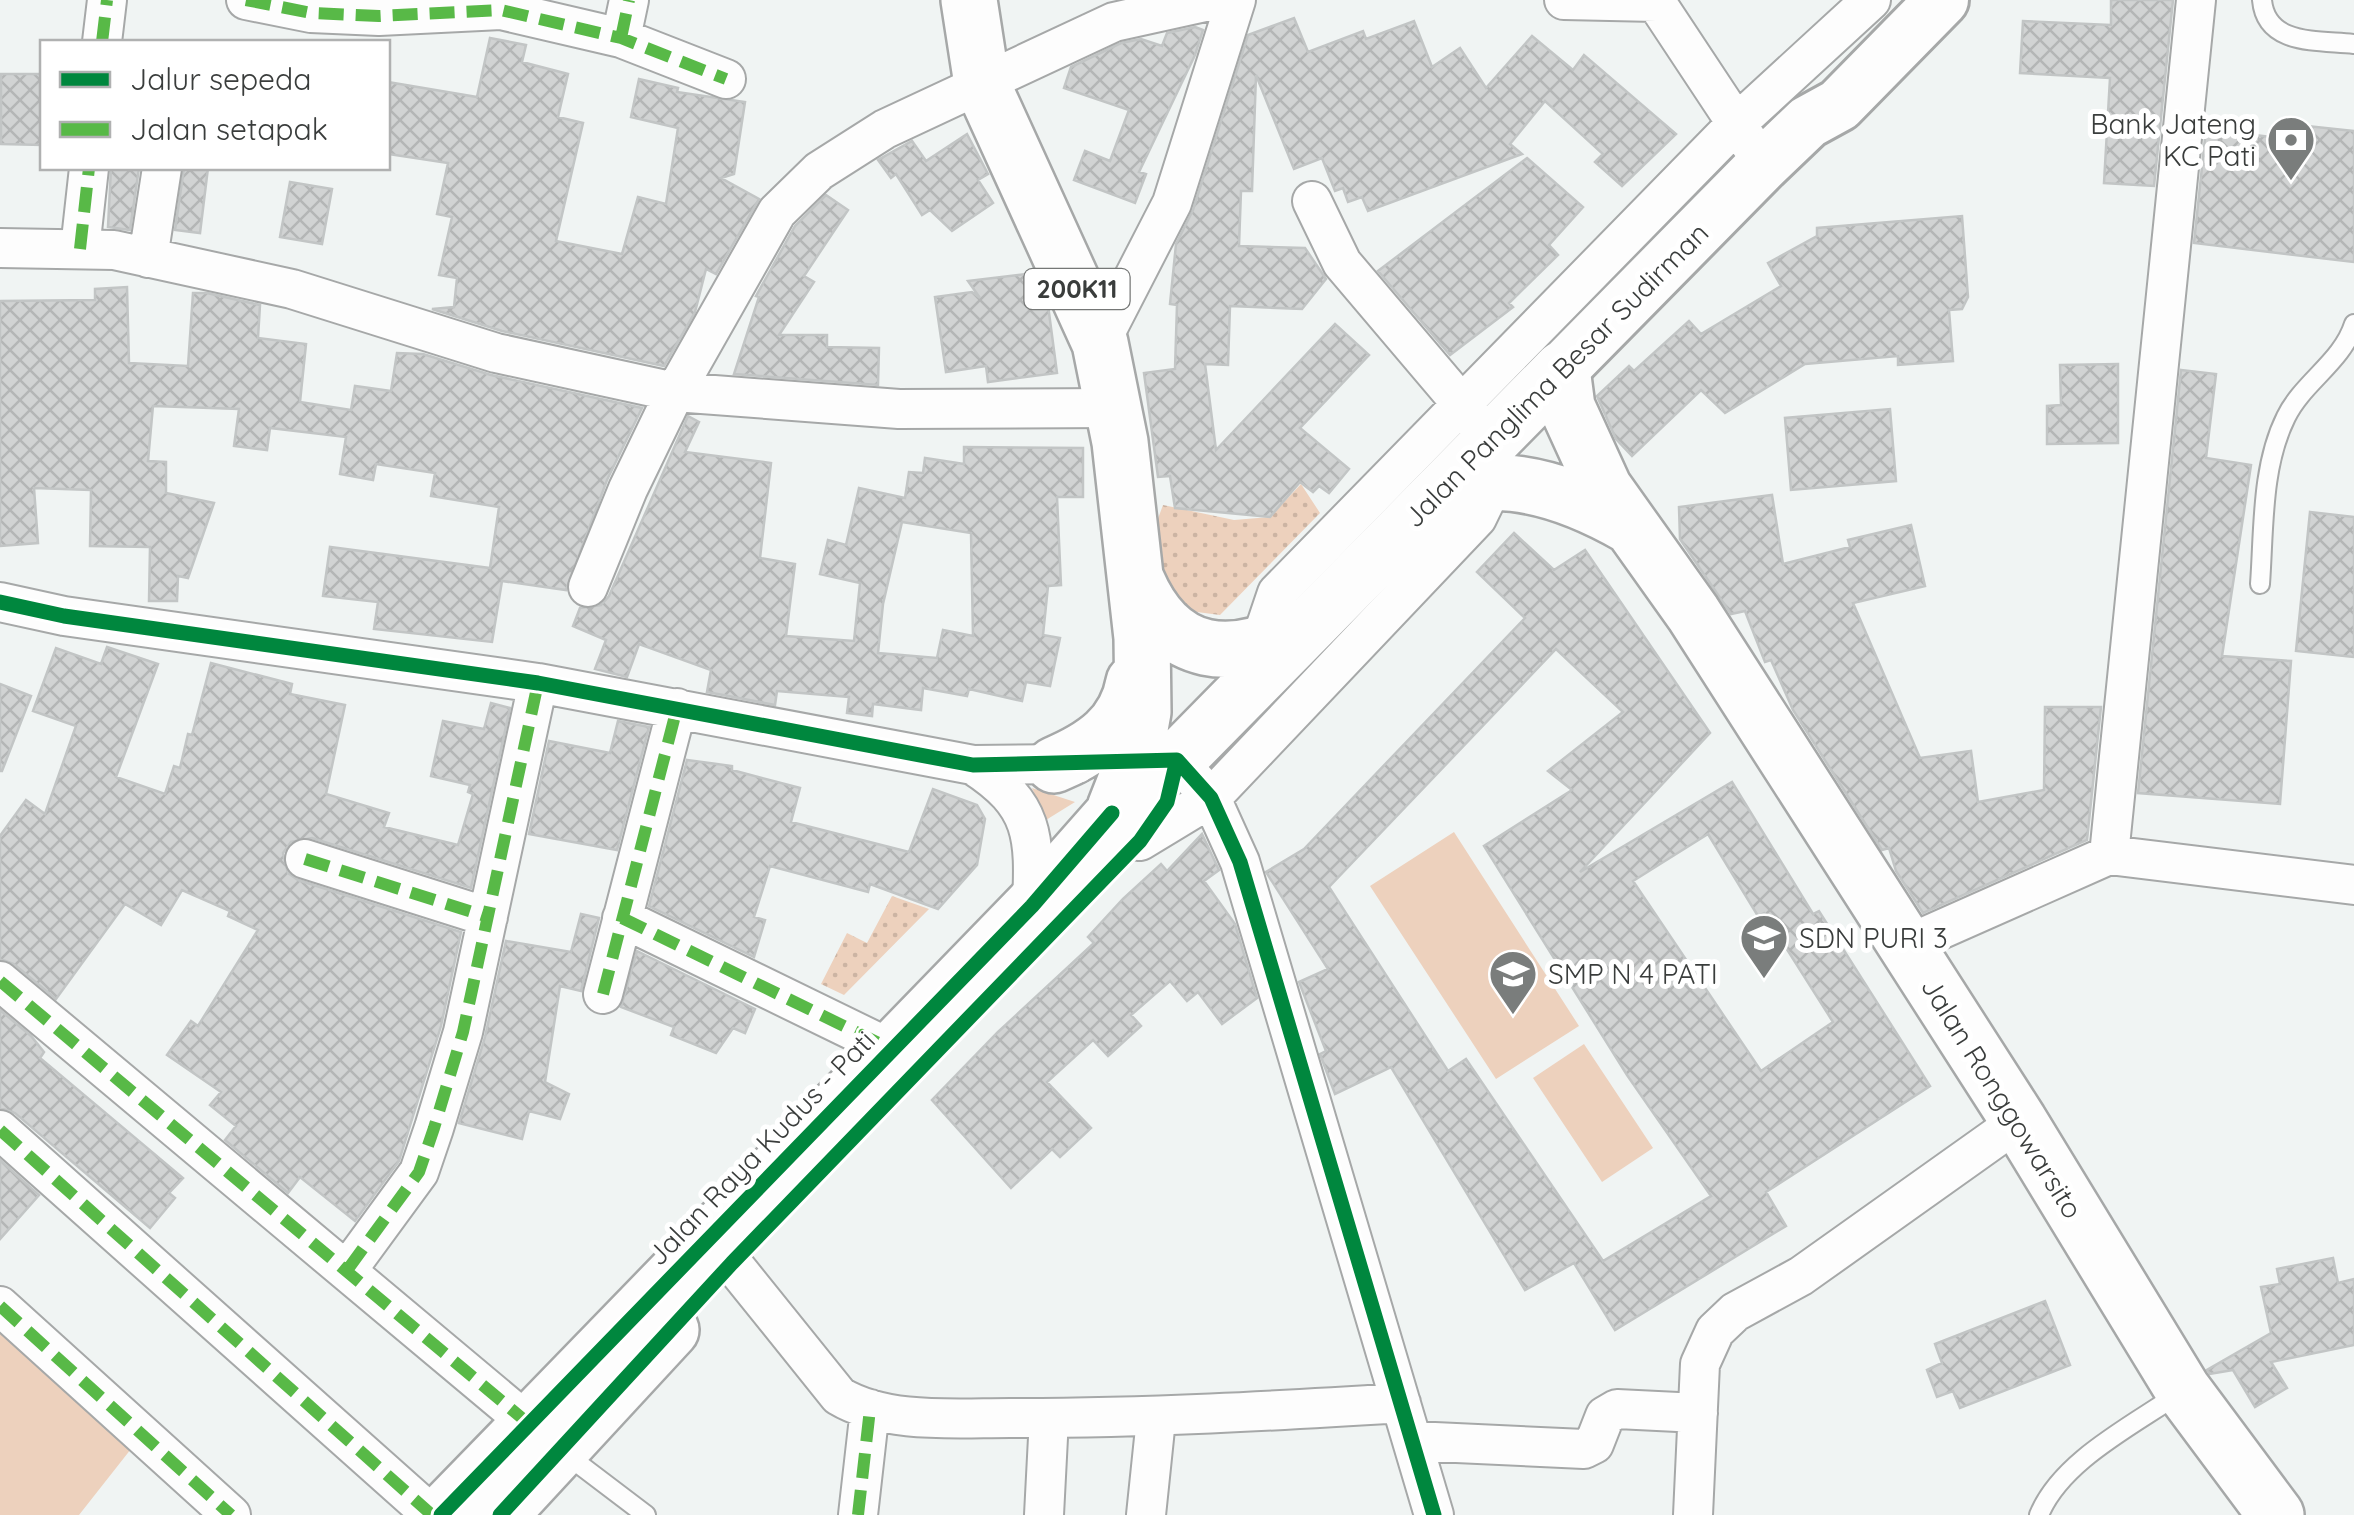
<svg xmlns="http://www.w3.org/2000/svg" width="2354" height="1515" font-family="Quicksand,sans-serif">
<defs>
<pattern id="park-dots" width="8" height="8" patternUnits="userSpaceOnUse" patternTransform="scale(2.5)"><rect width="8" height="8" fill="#edd1bd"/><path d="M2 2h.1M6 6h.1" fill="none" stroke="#ccb4a3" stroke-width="1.8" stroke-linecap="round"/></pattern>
<pattern id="building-cross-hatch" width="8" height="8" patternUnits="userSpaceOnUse" patternTransform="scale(2.5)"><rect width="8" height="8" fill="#d1d3d3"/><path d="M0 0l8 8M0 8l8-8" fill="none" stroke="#b4b6b6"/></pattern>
</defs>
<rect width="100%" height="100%" fill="#f0f4f3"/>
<path fill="#edd1bd" d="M1032,788L1075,802L1046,820Z
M1454,832L1579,1026L1496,1079L1370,886Z
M1584,1044L1653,1148L1602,1182L1533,1078Z
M0,1324L142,1435L79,1515H0Z"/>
<path fill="url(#park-dots)" d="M1301,484L1320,513L1220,615L1189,611L1158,577L1156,524L1163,505L1234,520L1270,517Z
M892,896L929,909L844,995L821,984L847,933L867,943Z"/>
<path fill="url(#building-cross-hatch)" stroke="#c2c5c5" stroke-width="2.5" fill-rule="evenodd" d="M2111,0H2173L2154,186L2104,183L2110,78L2020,73L2023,21L2111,25Z
M1294,18L1308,52L1363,31L1366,39L1414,21L1432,67L1460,48L1486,88L1532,36L1573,70L1584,55L1676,134L1622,186L1595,162L1603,154L1545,101L1510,144L1522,154L1368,211L1362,197L1348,202L1343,188L1335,191L1322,158L1294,169L1256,75L1252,191H1241L1239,246L1305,248L1326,279L1302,309L1230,306L1228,365L1205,364L1216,450L1335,324L1369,355L1300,428L1349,469L1329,493L1319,486L1313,492L1300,482L1270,517L1175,508L1170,476L1158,477L1144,373L1175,369L1177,305L1170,304L1176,244L1193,210L1248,35Z
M1195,27L1203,30L1195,55L1139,172L1146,174L1135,203L1074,180L1085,151L1110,161L1129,110L1064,88L1071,67L1121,43L1141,39L1162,46L1167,33Z
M490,38L526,45L522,62L568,74L558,117L583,123L556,241L622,254L638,197L666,204L678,128L631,117L639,79L678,88L677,92L745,102L734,174L721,178L759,199L716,274L706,269L695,312L664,366L502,331L432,309L454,307L457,278L439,275L452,217L437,214L448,163L388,154V82L477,97Z
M1,74H42V145L1,144Z
M2288,124L2354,131V262L2194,243L2206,129L2287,139Z
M967,134L988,174L978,180L993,203L952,231L930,210L922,215L896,174L891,178L878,160L912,141L926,161Z
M1527,158L1583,207L1549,245L1558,255L1509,303L1513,307L1450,355L1378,271Z
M111,168H139L130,230L108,227Z
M184,168H208L200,233L175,230Z
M290,182L332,189L322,244L280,237Z
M826,195L848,210L804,276L814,282L779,335H827V347L879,348L878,385L734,374L759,297L756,296L795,226Z
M1962,216L1968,297L1962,309L1949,310L1953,361L1898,365V356L1805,364L1725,413L1701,390L1632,456L1616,439L1597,396L1629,366L1634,371L1689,321L1701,334L1781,286L1768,263L1817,236V228Z
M1034,273L1048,305L1057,373L988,382L986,366L946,372L935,297L972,292L980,298L968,281Z
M127,287L129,363L188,366L193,293H207L260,305L258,338L306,344L300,402L351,410L355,386L391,391L397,353L423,354L491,375L642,408L607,480L566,590L502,581L492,642L374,629L378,602L323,596L330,547L490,568L499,507L431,496L435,473L376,464L373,480L340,474L346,437L270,428L267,450L234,446L239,409L153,406L148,461L166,462V493L214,503L188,578L178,576L177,601H149L150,547L90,546L91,490L34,488L38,543L0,546V301L95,300V289Z
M2118,364V443L2047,444V406L2061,405L2060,365Z
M2181,370L2216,374L2206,458L2251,465L2222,656L2291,661L2280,804L2138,793Z
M1890,409L1896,481L1791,490L1785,418Z
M688,416L699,422L685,452L771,463L760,558L795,564L786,636L854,641L860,583L820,574L828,540L846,545L859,488L905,498L909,472L923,473L925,458L964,464V447L1083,448V497H1057L1061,585L1048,586L1043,635L1060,638L1050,686L1026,682L1022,701L969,689L967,696L923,688L921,710L873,704L872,716L847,713L849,697L777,691L775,705L707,692L711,670L639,644L627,677L595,669L606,640L573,626L580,608L601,605L609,596ZM902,522L971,533L973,636L943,630L937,658L878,653L883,604Z
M1772,495L1783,564L1850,547L1848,540L1911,525L1925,586L1853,603L1920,758L1971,751L1978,802L2044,790L2045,707H2101L2087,840L1923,913L1896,871L1889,848L1882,850L1793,710L1771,660L1765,662L1745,611L1731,614L1680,539L1679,507Z
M2310,512L2354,517V657L2296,651Z
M1514,533L1554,570L1585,550L1710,733L1580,872L1732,782L1813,914L1819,911L1930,1086L1766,1192L1786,1226L1615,1330L1574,1263L1525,1290L1391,1067L1335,1094L1320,1054L1326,1051L1299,982L1328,969L1266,872L1304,849L1525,618L1477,572ZM1556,649L1623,712L1548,771L1572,790L1484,846L1627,1075L1711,1196L1603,1261L1466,1059L1448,1071L1329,887ZM1708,834L1758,916L1764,913L1833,1022L1761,1071L1633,881Z
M107,647L158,664L116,777L165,794L174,766L180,768L188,734L192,735L211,663L292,684L290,694L345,705L326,794L389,813L384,827L458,845L473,794L468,792L470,785L431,776L443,721L484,729L491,703L510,708L471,888L312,838L291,842L283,853L288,873L298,880L461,932L441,1026L399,1161L355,1221L300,1177L288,1193L225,1140L236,1126L210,1105L221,1092L167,1055L191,1021L198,1026L258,930L228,916L230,911L182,890L161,925L125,904L56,999L14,964L0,959V836L26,800L45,814L76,726L33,711L56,648L101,664Z
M0,684L31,696L2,771H0Z
M618,721L649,727L617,850L529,834L549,741L610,753Z
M687,760L732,766V770L800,788L791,822L909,852L933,789L977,805L985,819L977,865L938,909L870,884L868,892L770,866L754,917L765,920L754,957L649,906Z
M1202,834L1219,870L1204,881L1235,924L1257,998L1222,1024L1198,992L1187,1001L1170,981L1131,1015L1141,1026L1108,1056L1093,1040L1047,1082L1091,1128L1060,1157L1052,1149L1011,1188L932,1100L998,1032L1094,943L1088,937L1123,899L1161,864L1167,871Z
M581,914L599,918L581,991L560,986L545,1082L569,1094L560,1119L529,1111L522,1139L459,1123L485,1037L506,941L571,952Z
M637,951L755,1009L745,1033L733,1028L716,1053L671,1035L674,1027L621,1007Z
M0,1010L31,1036L44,1052L40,1058L183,1178L169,1193L175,1198L150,1228L15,1113L0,1108Z
M0,1160L39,1195L0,1239Z
M2333,1258L2338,1283L2354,1279V1345L2271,1362L2287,1388L2255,1407L2233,1370L2210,1374L2207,1370L2271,1333L2261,1287L2280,1284L2277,1269Z
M2045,1301L2070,1365L1960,1408L1953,1391L1937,1397L1927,1370L1942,1363L1935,1344Z"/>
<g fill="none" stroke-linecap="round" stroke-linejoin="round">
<g stroke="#a6a8a8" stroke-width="22">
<path id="lane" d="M2262,0C2266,46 2318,40 2354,44
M2260,584C2264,530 2261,467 2286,417C2303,382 2342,362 2354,324
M563,1452L646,1515
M2039,1515C2061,1461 2132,1426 2178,1394"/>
</g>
<g stroke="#a6a8a8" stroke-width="42">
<path id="street" d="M246,0L311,13L379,16L501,10L621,38L726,79
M1564,0L1656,2L1750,144
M621,38L629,0
M102,42L107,0
M0,248L114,250L292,289L496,353L675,392L899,409L1114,408
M80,249L89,168
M148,258L162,168
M1100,343L1172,203L1236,0
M588,587L628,489L675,392L777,212L819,171L885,129L1114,22L1214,0
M0,602L64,616L538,683L973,765L1077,764
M1254,661L1277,593L1736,124L1871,0
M1152,761L1177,760L1211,798L1240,862L1434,1515
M973,765C1035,805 1035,836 1032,906
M1140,841L1211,798L1477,518L1494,483L1493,441L1342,263L1312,201
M2109,855L2354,885
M305,859L488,917
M622,918L891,1049
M1906,945L2109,855L2196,0
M0,981L529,1424
M603,994L677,708
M0,1130L432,1515
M732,1263L839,1396C889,1426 963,1417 1019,1418C1147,1418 1274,1411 1401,1403
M348,1269L419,1172L434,1128L463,1032L538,683
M0,1306L231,1515
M1413,1441L1584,1449L1594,1444L1605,1416L1617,1409L1698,1413
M858,1515L870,1409
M1044,1515L1049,1418
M1146,1515L1156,1419
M1693,1515L1700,1364L1715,1331L1735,1312L1801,1276L2019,1121"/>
</g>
<g stroke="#a6a8a8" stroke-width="58">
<path id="secondary" d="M1562,369L1763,165L1808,122L1839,105L1942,0"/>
</g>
<g stroke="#a6a8a8" stroke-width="60">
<path id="primary" d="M969,0L982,84L1100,343L1120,442L1142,638L1143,712L1135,757L1115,808
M1562,369L1567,407L1604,488L1693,613L2019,1121L2183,1390L2276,1515
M1440,493C1503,467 1574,494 1630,526
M1137,581C1171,660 1232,664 1303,626
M1054,765C1094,748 1126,727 1134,682
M441,1515L1032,906L1144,779L1177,760L1562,369
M500,1515L671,1330"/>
</g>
<use href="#lane" stroke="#fdfdfd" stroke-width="18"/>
<use href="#street" stroke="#fdfdfd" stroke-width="38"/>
<use href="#secondary" stroke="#fdfdfd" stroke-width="52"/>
<use href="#primary" stroke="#fdfdfd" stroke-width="55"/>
<path stroke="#58b947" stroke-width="12" stroke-dasharray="25 12" stroke-linecap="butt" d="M246,0L311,13L379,16L501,10L621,38L726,79
M621,38L629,0
M102,42L107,0
M80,249L89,168
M305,859L488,917
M622,918L891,1049
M0,981L529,1424
M603,994L677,708
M0,1130L432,1515
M348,1269L419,1172L434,1128L463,1032L538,683
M0,1306L231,1515
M858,1515L870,1409"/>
<g stroke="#fff" stroke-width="21">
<path id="cycleway" d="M0,602L64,616L538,683L973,765L1177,760L1211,798L1240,862L1434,1515
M441,1515L1032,906L1112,813
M500,1515L732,1263L1140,841L1167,802L1177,760"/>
</g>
<use href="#cycleway" stroke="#00873e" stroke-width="15"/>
</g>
<defs>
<g id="bank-pin" transform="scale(2.5)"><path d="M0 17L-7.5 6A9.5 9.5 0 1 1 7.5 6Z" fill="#7a7d7c" stroke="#fff"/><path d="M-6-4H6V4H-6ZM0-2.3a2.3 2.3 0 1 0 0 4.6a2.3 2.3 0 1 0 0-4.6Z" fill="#fff"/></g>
<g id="school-pin" transform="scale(2.5)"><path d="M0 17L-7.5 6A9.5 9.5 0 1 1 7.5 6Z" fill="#7a7d7c" stroke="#fff"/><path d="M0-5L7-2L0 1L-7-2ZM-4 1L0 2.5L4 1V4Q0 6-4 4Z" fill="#fff"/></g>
</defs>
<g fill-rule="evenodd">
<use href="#bank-pin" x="2291" y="140"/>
<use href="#school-pin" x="1764" y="938"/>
<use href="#school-pin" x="1513" y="974"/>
</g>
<g text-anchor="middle" stroke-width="10" stroke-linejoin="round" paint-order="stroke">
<rect fill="#fff" stroke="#757776" stroke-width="2.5" x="1024.5" y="269" width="105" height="40" rx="8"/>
<g font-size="25" font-weight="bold" fill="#3a3d3c">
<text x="1077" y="298">200K11</text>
</g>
<g font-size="28" fill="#3a3d3c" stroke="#fff" text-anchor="start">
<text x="2256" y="134" text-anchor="end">Bank Jateng<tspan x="2256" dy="32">KC Pati</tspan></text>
<text x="1799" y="948">SDN PURI 3</text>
<text x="1548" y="984">SMP N 4 PATI</text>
</g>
<g font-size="28" fill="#3a3d3c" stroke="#fff">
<text transform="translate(1556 375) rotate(-45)" y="10">Jalan Panglima Besar Sudirman</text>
<text transform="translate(2002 1098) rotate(58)" y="10">Jalan Ronggowarsito</text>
<text transform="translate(761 1148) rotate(-46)" y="10">Jalan Raya Kudus - Pati</text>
</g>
</g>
<rect x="40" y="40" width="350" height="130" fill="#ffffff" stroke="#b0b1b1" stroke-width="2.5"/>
<rect x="60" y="72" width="50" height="15" fill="#00873e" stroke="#b0b1b1" stroke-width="2.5"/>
<text x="130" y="90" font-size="30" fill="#3a3d3c">Jalur sepeda</text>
<rect x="60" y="122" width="50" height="15" fill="#58b947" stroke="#b0b1b1" stroke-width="2.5"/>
<text x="130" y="140" font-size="30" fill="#3a3d3c">Jalan setapak</text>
</svg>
